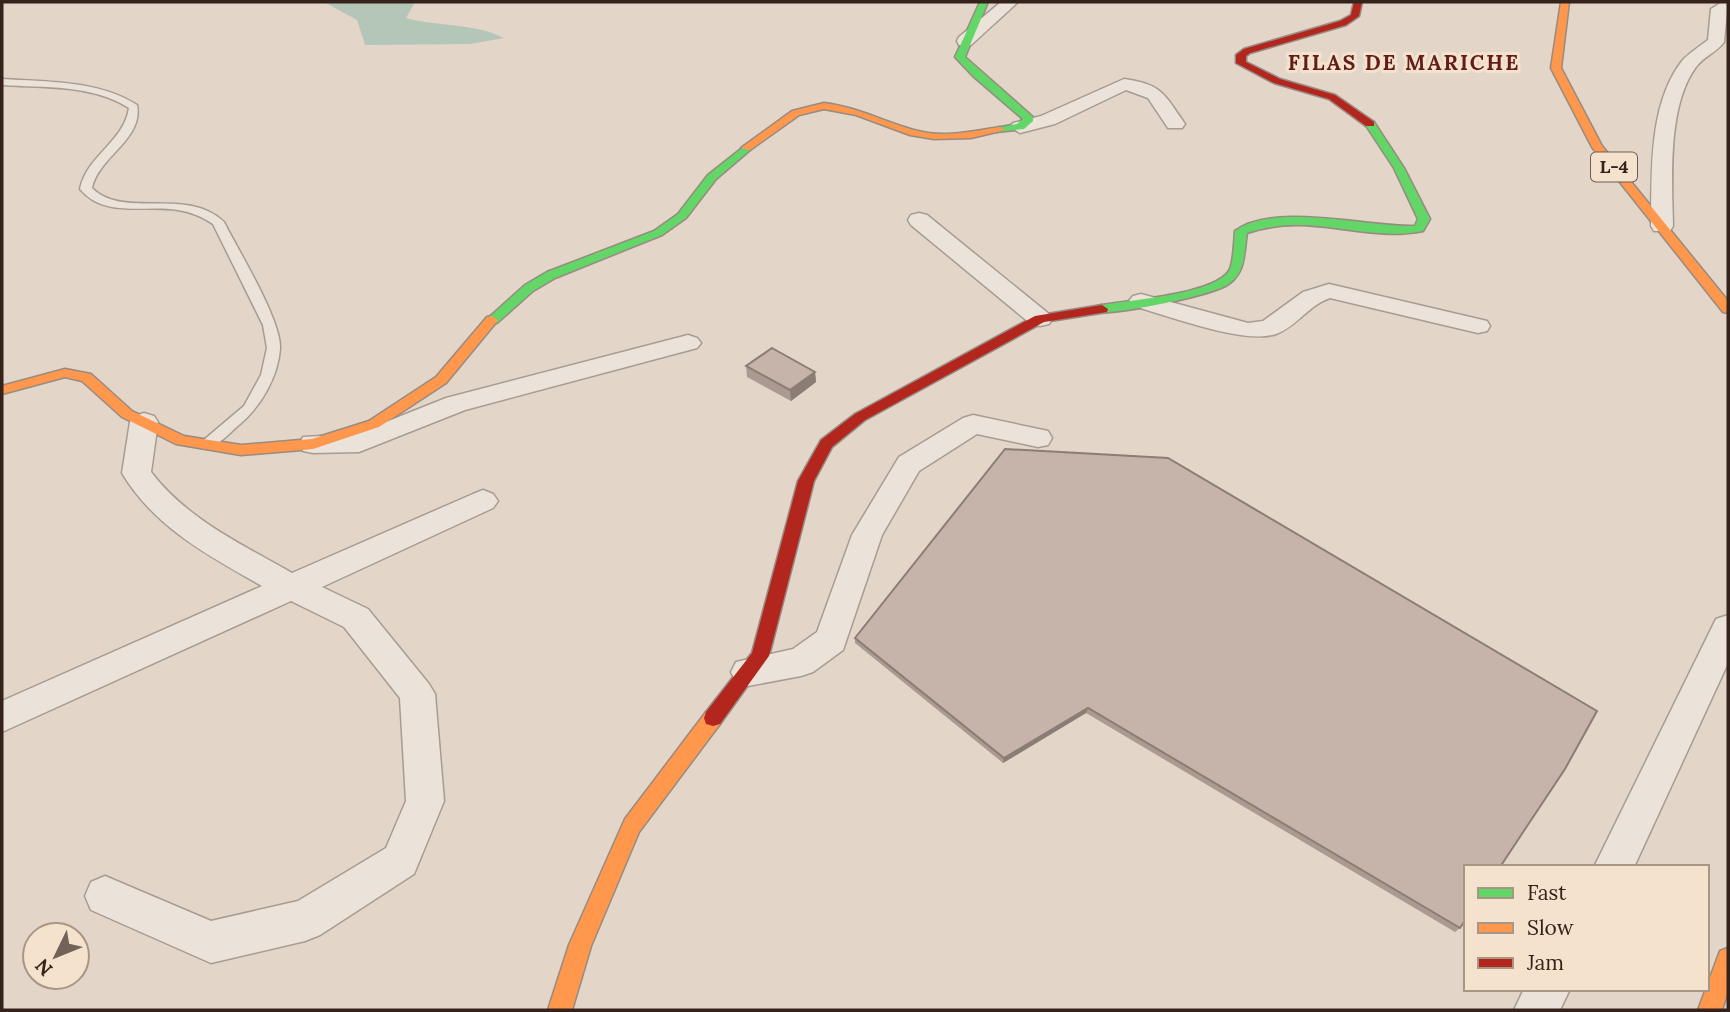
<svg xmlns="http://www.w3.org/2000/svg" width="1730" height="1012" font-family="Lora,serif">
<rect width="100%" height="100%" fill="#e3d6c8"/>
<path fill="#b4c6b8" d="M324,2H415L406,18C438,27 475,23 504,38L470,44L365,45L357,20Z"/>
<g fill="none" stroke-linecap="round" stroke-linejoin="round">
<g stroke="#a79c92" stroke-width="3">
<path id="lane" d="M2,79C47,82 98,80 137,105C144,139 98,157 92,188C124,220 186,186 224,222C238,250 282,321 280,349C278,377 261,406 240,424C230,432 215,451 201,448L199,444L244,406L261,375L267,348L263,325L213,224C203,217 191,212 178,210C145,204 105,219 80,189C87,155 124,142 129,108C92,84 44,88 2,85Z"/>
</g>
<g stroke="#a79c92" stroke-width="3">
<path id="street" d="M1001,2H1018L971,45H959L957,41L959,37Z
M1722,2H1728L1724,42C1717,52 1703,57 1696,67C1667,106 1672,180 1673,226L1670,231H1654L1651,226C1652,173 1648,105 1682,61C1689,53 1699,47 1708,40L1711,9Z
M1124,79C1162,84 1164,94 1185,124L1182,128H1168L1148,98L1126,90L1055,124L1020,133L1010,127L1013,123L1041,116Z
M919,213L927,215L1049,314L1052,319L1049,324L1040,326L1031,324L911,225L908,220L911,215Z
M1329,284L1487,321L1490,326L1487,331L1478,333L1330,298C1309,305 1296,327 1276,334C1244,345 1167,315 1133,306L1129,301L1133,296L1141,294L1248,323L1263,321L1303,292Z
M688,335L697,338L701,343L697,348L465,410L359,452L313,453L303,451L299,444L303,437L356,434L446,398Z
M144,413L154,416L158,422L151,472C187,519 241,544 292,573L473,494L483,490L493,494L498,501L493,508L322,587L368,609L429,684L435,694L444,801L414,874L320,935L305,941L211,963L91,910L85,896L91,882L105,876L211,921L298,901L386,848L406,801L400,698L344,627L291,601L2,732V701L262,586C209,556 154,527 122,473L130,422L134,416Z
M973,415L1048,431L1052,438L1048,445L1038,447L977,434L919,471L882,535L843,650L813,672L801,676L748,686L736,682L731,672L736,662L793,649L817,632L852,535L899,457L963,418Z
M1728,615V663L1634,867H1594L1716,619Z
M1524,989H1570L1560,1010H1514Z"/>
</g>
<g stroke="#978b82" stroke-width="3">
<path id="fast" d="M980,2H988L965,57L1033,117V121L1024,129L996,132V128L1017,124L1023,119L973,76L955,57Z
M1370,121L1374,122L1404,168L1430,219L1423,231C1363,243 1312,211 1247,233C1244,251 1246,271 1230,283C1216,295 1115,315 1097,312V306C1125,300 1218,295 1230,269C1234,258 1234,242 1235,231C1272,202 1368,227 1415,226L1418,219L1394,168L1365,124Z
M746,145L750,146V150L716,179L686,218L662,235L555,278L533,291L497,323H487L486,320L525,285L547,272L654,231L678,214L708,175Z"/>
</g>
<g stroke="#978b82" stroke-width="3">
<path id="slow" d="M1561,2H1569L1561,68L1602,146L1728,301V313L1723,312L1592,147L1551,68Z
M824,103C858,107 886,123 918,131C945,138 973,131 1000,127L1005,130L971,138L934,139L910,135L856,115L824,109L799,115L750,150L741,148L792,111Z
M492,316L498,320L446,383L379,427L313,449L241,455L176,444L122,417L82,381L65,377L2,394V386L65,369L91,374L132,411L184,436L241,445L312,439L369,421L436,377L487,317Z
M713,710L720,712L722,718L720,724L639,832L591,946L572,1010H548L569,945L625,819L706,712Z
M1728,948V991L1722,1010H1698L1720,951Z"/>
</g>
<g stroke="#978b82" stroke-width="3">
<path id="jam" d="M1354,2H1362L1359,16L1346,25L1250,53L1246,56V62L1280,79L1335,95L1374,122V126H1366L1329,99L1274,83L1236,63V55L1244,49L1340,21L1351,15Z
M1102,305L1108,309L1107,312L1044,322L865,420L832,447L814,481L769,656L720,724L713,726L706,724L704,718L706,712L752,653L798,481L821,440L855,414L1035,316Z"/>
</g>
<use href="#lane" fill="#ebe3da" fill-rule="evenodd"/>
<use href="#street" fill="#ebe3da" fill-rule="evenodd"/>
<use href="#fast" fill="#63d668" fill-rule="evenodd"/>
<use href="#slow" fill="#ff974d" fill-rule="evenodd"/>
<use href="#jam" fill="#b3261e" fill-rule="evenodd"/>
</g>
<path fill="#aa9a91" d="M746,366L815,372L816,382L791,401L747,377Z
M1005,449L1460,928L1455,932L1086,713L1003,763L855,643V638Z"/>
<path fill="#8b7d76" d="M815,372L816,382L791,401L790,390Z
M1088,708L1086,713L1003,763L1004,758Z"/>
<path fill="#c6b3a9" stroke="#8b7d76" stroke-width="2" d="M772,348L815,372L790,390L746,366Z
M1005,449L1168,458L1597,711L1565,769L1500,867H1466V919L1460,928L1088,708L1004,758L855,638Z"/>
<g text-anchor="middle" stroke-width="6" stroke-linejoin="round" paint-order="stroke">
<rect fill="#f5e2cc" stroke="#6f5c50" stroke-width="2" x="1591" y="152.5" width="46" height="29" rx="5"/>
<g font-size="18" font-weight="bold" fill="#35231b">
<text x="1614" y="173">L-4</text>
</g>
<g font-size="21" font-weight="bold" letter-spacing="2" fill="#621c1a" stroke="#f5e2cc">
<text x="1404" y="70">FILAS DE MARICHE</text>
</g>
</g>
<rect width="1730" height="1012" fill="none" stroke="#35231b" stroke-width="7"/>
<rect x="1464" y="865" width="245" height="126" fill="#f5e2cc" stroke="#a89685" stroke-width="2"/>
<rect x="1478" y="888" width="35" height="10" fill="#63d668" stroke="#a89685" stroke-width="2"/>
<text x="1527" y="900" font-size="21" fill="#35231b">Fast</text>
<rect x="1478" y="923" width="35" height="10" fill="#ff974d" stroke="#a89685" stroke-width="2"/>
<text x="1527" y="935" font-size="21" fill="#35231b">Slow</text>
<rect x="1478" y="958" width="35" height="10" fill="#b3261e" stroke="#a89685" stroke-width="2"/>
<text x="1527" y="970" font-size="21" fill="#35231b">Jam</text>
<g transform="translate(56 956) rotate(227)"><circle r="33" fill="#f5e2cc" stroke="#a89685" stroke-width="2"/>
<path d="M0-5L12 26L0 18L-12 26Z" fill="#726258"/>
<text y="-10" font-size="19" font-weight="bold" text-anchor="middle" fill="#35231b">N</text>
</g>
</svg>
